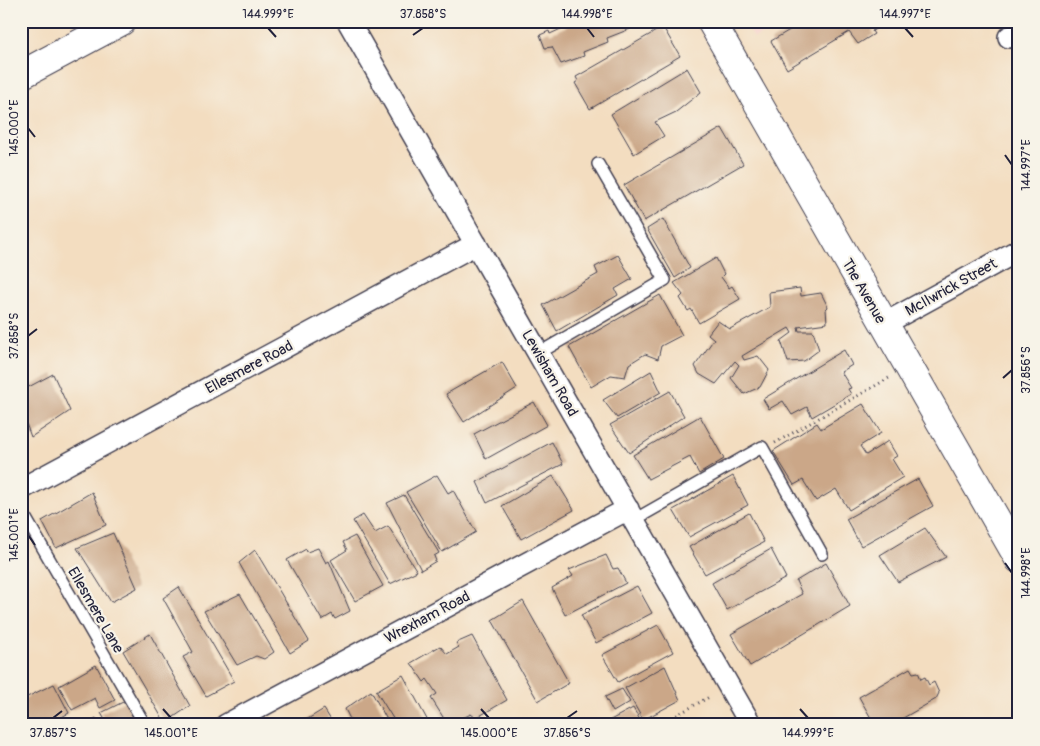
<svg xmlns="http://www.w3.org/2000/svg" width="1040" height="746" font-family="Pangolin,sans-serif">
<rect width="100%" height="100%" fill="#f7f3e8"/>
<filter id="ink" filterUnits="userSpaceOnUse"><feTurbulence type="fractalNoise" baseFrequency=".02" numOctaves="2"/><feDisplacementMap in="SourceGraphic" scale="10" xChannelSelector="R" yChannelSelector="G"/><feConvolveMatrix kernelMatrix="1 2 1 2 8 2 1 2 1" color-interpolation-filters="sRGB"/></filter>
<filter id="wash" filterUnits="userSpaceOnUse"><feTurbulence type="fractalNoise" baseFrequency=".0096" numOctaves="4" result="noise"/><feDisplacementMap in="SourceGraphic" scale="20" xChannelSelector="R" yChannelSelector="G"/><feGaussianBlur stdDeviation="1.12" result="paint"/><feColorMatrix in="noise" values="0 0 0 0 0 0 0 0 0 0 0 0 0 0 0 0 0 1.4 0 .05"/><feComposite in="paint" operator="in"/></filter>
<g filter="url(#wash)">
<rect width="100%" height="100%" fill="#f3ddc0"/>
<path fill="#f7d0ca" d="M745,21H783L754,38Z"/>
<g id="blocks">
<path fill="#cba788" d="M578,21H639L629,25L630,29L607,38L608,42L583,52L584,56L561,64L552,47L545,48L540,35L549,31L550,34Z
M805,21H889L872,31L874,34L858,44L849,32L787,69L771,41Z
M663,27L680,56L590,109L575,83L578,81L576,77Z
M687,68L701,92L676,112L655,122L664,136L634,154L611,114Z
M722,128L743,164L644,221L624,185Z
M663,219L690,268L675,278L647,229Z
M618,255L632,279L615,289L618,295L557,331L543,305L598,274L595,267Z
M716,258L724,274L721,277L729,288L732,286L740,299L699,323L691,309L688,311L680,298L683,295L674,283Z
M800,288L801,296L821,293L828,307L826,309L827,323L798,327L799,331H813L819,350L804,361L788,362L781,341L792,333L789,328L742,356L744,360L758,356L769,370L760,387L744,394L731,378L739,365L735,361L716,384L699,374L695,366L714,339L708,334L718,321L730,329L770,307L769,292Z
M660,295L682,335L661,346L658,359L645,354L629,364L625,377L611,375L591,387L569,347Z
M844,350L852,365L841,372L851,388L848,389L851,394L812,417L807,407L792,415L783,401L769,409L763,399Z
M502,362L517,388L464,422L446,394Z
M651,371L661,392L617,418L603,400Z
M53,374L70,411L31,437L21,410V391Z
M670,391L684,416L629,453L610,425Z
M534,402L547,425L486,459L474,434Z
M863,404L881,433L860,446L866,455L888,441L897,456L892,459L903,477L849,510L836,489L816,501L803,480L794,485L773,451L817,423L821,429Z
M700,416L724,459L699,474L690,457L648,479L633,455Z
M552,442L563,464L487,503L477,482Z
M437,475L448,493L453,490L476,532L442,552L406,492Z
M553,476L574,510L521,539L502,506Z
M733,476L748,505L689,537L673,510Z
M918,479L933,506L861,546L846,519Z
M92,492L106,525L56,548L42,521Z
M404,495L439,553L434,556L436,561L421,570L387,503Z
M749,513L764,542L705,574L689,547Z
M363,515L375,533L388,526L417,571L390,584L353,521Z
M925,528L946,557L898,582L880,555Z
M113,533L137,588L111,602L77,548Z
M355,536L383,586L355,601L331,560L347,550L343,542Z
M318,548L326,563L329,561L350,611L335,619L332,614L322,620L287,560L306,549L307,552Z
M771,549L786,578L727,610L712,583Z
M255,550L309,641L290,653L239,563Z
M606,555L613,569L618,568L626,583L565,615L552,588L573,576L569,570Z
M826,563L850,606L750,666L731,634L802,594L796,581Z
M637,586L652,613L596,643L581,615Z
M179,587L234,681L206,696L183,657L193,652L163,598Z
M240,594L274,652L264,659L256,656L237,665L204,611Z
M523,601L569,683L538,701L492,620Z
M658,625L673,652L618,682L602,655Z
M150,634L190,706L165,723L123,651Z
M472,636L507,700L476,718L471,714L448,725L431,698L437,694L427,679L424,682L411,663L440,646L447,654L459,647L456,643Z
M96,665L115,700L100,708L95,698L72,710L59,686Z
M665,666L680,700L643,720L625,688Z
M910,668L913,673L918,672L921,679L925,677L929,685L934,682L939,693L936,699L891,725H875L859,697Z
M403,675L430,725H397L376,691Z
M54,684L69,713L47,725H21V700Z
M622,689L630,702L613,712L605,697Z
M371,691L390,725H353L345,709Z
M127,700L141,725H108L101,713Z
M633,708L643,725H601Z
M324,709L334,725H298Z
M96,718L100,725H84Z"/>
</g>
</g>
<g filter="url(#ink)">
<use href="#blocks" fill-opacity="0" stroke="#413e4f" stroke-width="1"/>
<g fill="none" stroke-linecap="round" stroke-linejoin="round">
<g stroke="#413e4f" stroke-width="14">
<path id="lane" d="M539,353L665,280L598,164
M21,510L145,725
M634,520L762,447L822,554"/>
</g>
<g stroke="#413e4f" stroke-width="24">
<path id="street" d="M348,21L751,725
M1009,37L1019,34
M884,324L1019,250
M21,489L476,244
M226,725L628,509"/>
</g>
<g stroke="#413e4f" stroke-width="30">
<path id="secondary" d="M711,21L1019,559"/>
</g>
<g stroke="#413e4f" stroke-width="30">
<path id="highway" d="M21,75L122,21"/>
</g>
<path stroke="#413e4f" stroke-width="3" stroke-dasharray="1 4" stroke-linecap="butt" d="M775,443L889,378
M659,725L711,696"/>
<use href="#lane" stroke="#fff" stroke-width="11"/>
<use href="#street" stroke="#fff" stroke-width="21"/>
<use href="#secondary" stroke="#fff" stroke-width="28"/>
<use href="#highway" stroke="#fff" stroke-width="28"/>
<path stroke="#22223b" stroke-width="1" d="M21,28L34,21"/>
</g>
</g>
<path fill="none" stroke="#22223b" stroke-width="2" d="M268,28L276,37M587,28L594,37M905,28L913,37M413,35L423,28M28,128L35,137M1005,155L1012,165M28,336L37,329M1003,378L1012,370M28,535L35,545M1005,563L1012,573M163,709L171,718M481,709L489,718M800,709L808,718M53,718L62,711M567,718L577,711"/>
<g text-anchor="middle" stroke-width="4.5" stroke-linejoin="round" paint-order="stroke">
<g font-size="15" fill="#22223b" stroke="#f7f3e8">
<text transform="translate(951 287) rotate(-29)" y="5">McIlwrick Street</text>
<text transform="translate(864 291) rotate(60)" y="5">The Avenue</text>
<text transform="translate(249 367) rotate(-28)" y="5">Ellesmere Road</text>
<text transform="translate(550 373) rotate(60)" y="5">Lewisham Road</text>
<text transform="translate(96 610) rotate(60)" y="5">Ellesmere Lane</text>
<text transform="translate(427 617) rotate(-28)" y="5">Wrexham Road</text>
</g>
</g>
<rect width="1040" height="746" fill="none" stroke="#f7f3e8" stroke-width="55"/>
<rect x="28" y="28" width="984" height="690" fill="none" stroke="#22223b" stroke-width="2"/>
<g font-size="12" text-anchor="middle" fill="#22223b">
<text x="268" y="18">144.999°E</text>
<text x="423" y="18">37.858°S</text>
<text x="587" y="18">144.998°E</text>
<text x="905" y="18">144.997°E</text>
<text transform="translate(14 128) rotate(-90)" y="4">145.000°E</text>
<text transform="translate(1026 165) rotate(-90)" y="4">144.997°E</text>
<text transform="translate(14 336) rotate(-90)" y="4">37.858°S</text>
<text transform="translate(1026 370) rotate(-90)" y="4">37.856°S</text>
<text transform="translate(14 535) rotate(-90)" y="4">145.001°E</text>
<text transform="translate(1026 573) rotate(-90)" y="4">144.998°E</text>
<text x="53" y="737">37.857°S</text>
<text x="171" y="737">145.001°E</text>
<text x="489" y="737">145.000°E</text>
<text x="567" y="737">37.856°S</text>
<text x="808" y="737">144.999°E</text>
</g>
</svg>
